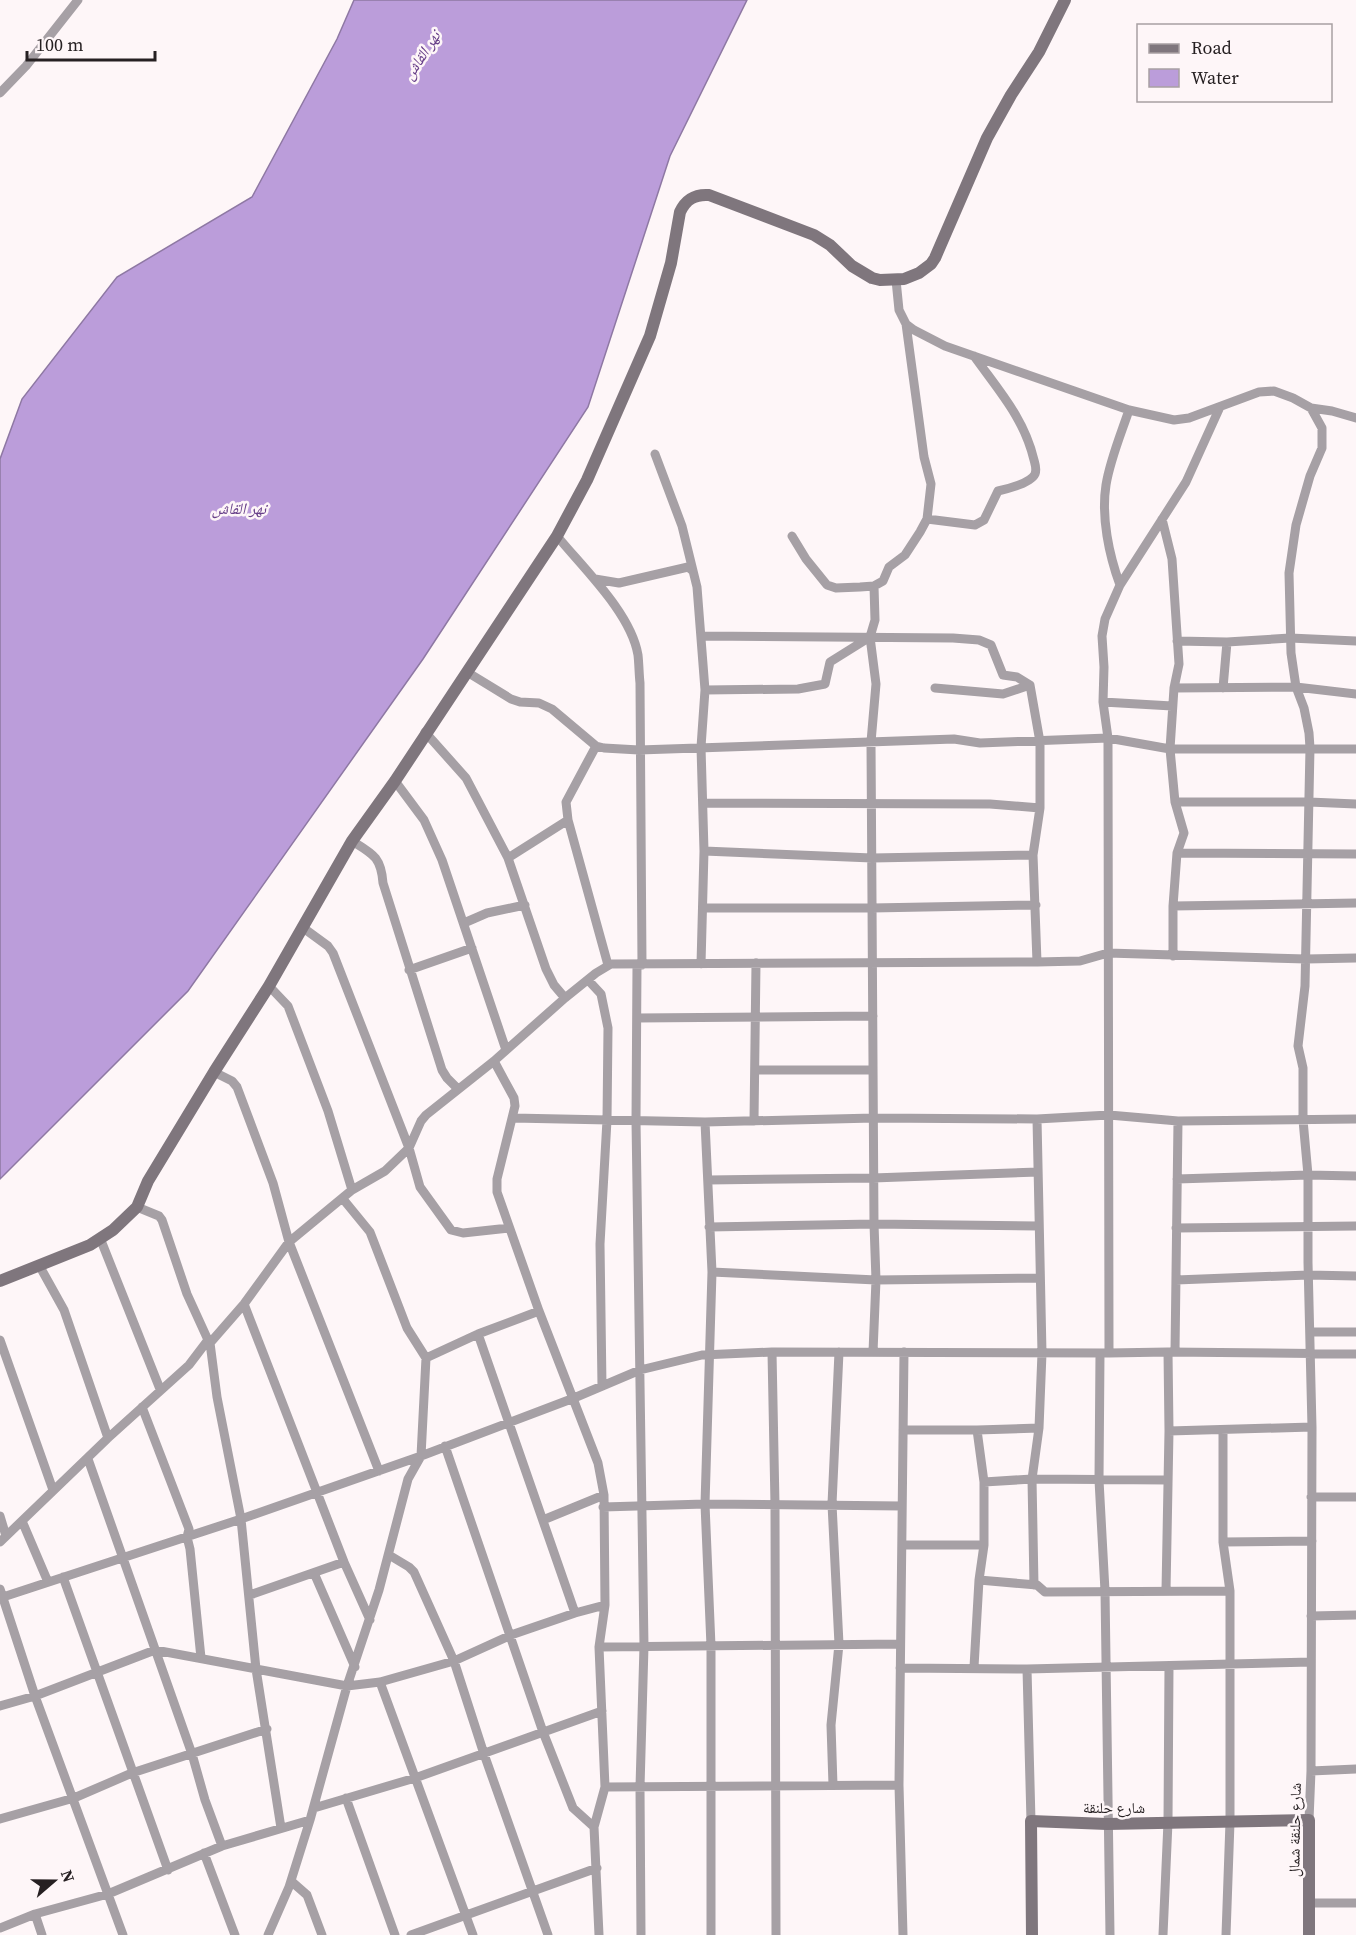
<svg xmlns="http://www.w3.org/2000/svg" width="1356" height="1935" font-family="'Source Serif 4','Noto Naskh Arabic',serif">
<rect width="100%" height="100%" fill="#fef6f8"/>
<path fill="#bb9dda" stroke="#8e78a3" stroke-width="1.5" d="M354,0H747L670,156L588,407L423,659L188,991L0,1179V459L22,399L117,277L252,197L337,39Z"/>
<g fill="none" stroke-linecap="round" stroke-linejoin="round">
<path stroke="#a6a0a5" stroke-width="9" d="M0,93L26,66L78,0
M896,280L899,310L906,324L914,330L945,346L1129,410L1174,420L1189,418L1259,392L1274,391L1293,398L1311,408L1322,428V448L1310,476L1296,525L1289,573L1291,653L1296,687L1304,708L1309,733L1310,748L1305,986L1298,1046L1303,1068V1120L1308,1175V1262L1312,1427L1311,1771
M1311,408L1332,411L1356,418
M655,454L682,526L697,587L705,690L701,747L704,851L701,964
M927,519L975,525L984,520L998,491C1007,489 1031,483 1035,474C1037,469 1035,464 1034,460C1024,418 999,391 974,356
M1162,519L1172,559L1179,664L1174,688L1170,749L1175,802L1184,833L1177,853L1173,906V956
M557,536C583,568 631,613 638,655C639,664 639,674 640,683L642,965
M792,536L806,559L827,585L836,588L860,587L874,586L883,581L889,567L905,555L920,532L927,519L931,484L924,457L906,324
M595,579L619,583L688,567L693,571
M1120,585C1109,555 1101,517 1106,485C1110,460 1121,434 1129,410
M701,636L953,638L979,640L991,645L1003,675L1017,677L1030,685L1040,742V808L1033,855L1037,962
M1177,641L1227,642L1290,638L1356,641
M467,672L511,699L520,702L539,703L552,709L596,746L604,748L639,750L954,739L980,743L1108,738L1170,749H1356
M935,688L1003,694L1030,685
M1174,688L1296,687L1356,694
M1223,688L1227,642
M705,690L798,689L825,684L830,662L870,637
M1103,702L1172,706
M425,732L466,778L508,858L546,969L554,985L565,998
M596,746L566,802L568,820L608,965
M395,781L424,820L442,860L506,1050
M1175,802H1309L1356,804
M704,803L990,804L1040,808
M352,841C373,854 381,857 383,883L442,1070L447,1078L458,1089
M704,851L872,858L1033,855
M1177,853L1356,854
M508,858L568,820
M1173,906L1356,903
M703,908H872L1036,905
M464,923L487,913L525,905
M302,927L328,946L333,953L409,1148L420,1187L451,1230L463,1233L509,1228
M637,965L636,1121L644,1646L640,1787L641,1935
M409,970L472,948
M588,980L601,994L608,1028L607,1120L600,1244L602,1386
M269,986L288,1006L328,1111L352,1190
M637,1018L873,1016
M494,1061L514,1098L515,1106L497,1179V1192L539,1311L598,1463L604,1495L605,1605L599,1647L605,1787L594,1827L599,1935
M755,1070H873
M214,1072L232,1081L237,1087L273,1183L289,1242L379,1471
M513,1118L705,1122L874,1118L1037,1119L1109,1115L1178,1121L1356,1119
M754,1121L756,963
M705,1122L712,1272L705,1504L711,1646V1935
M1177,1179L1308,1175L1356,1176
M708,1180L873,1178L1038,1172
M343,1199L370,1232L407,1328L426,1358
M137,1207L159,1216L162,1220L187,1294L208,1340
M709,1227L874,1224L1038,1226
M1176,1228L1356,1226
M100,1238L160,1389
M39,1265L64,1310L108,1438
M712,1272L876,1280L1040,1278
M1176,1280L1308,1275L1356,1276
M244,1304L344,1562L370,1620
M1310,1332H1356
M478,1334L575,1613
M0,1340L53,1490
M210,1343L217,1397L241,1519L256,1669L281,1828
M772,1352L775,1505L776,1935
M873,1352L876,1280L874,1224L871,742L876,684L870,637L875,620L874,586
M1175,1352L1178,1121
M1100,1353L1099,1480L1105,1591L1110,1935
M1109,1353L1108,738L1103,702L1104,667L1102,636L1105,619L1120,585L1186,482L1220,407
M142,1407L189,1529L187,1537L190,1549L201,1658
M903,1430H977L1039,1428
M1223,1430V1542L1230,1591V1822L1226,1935
M1169,1431L1312,1427
M445,1446L543,1732L573,1808L594,1827
M88,1459L192,1754L205,1800L222,1846
M984,1482L1032,1479L1168,1480
M1311,1497H1356
M603,1507L705,1504L902,1506
M0,1516L6,1536
M543,1520L604,1495
M22,1521L48,1582
M0,1542L108,1438L189,1365L208,1340L210,1343L244,1304L289,1242L352,1190L385,1171L409,1148L421,1121L426,1115L494,1061L565,998L596,973L611,964L1037,962L1080,961L1108,953L1306,959L1356,958
M1223,1542L1312,1541
M902,1545H984
M389,1555L409,1567L414,1572L454,1661L484,1754L548,1935
M314,1573L355,1667
M63,1577L168,1870
M979,1580L1037,1585L1045,1592L1230,1591
M1034,1585L1032,1479L1039,1428L1042,1353L1037,1119
M0,1589L35,1696L123,1935
M1166,1591L1169,1431L1168,1352
M250,1595L344,1562
M3,1597L241,1519L421,1456L426,1358L478,1334L539,1311
M1311,1616L1356,1615
M599,1647L900,1644
M974,1667L979,1580L984,1545V1482L977,1430
M900,1668L1027,1669L1311,1662
M1027,1669L1031,1821
M380,1682L473,1935
M0,1706L35,1696L155,1650L347,1686L380,1682L454,1661L511,1635L575,1613L605,1605
M833,1785L831,1725L839,1644L832,1504L839,1352
M605,1787L899,1785
M346,1798L395,1935
M314,1808L415,1778L602,1711
M0,1819L74,1798L132,1773L267,1729
M1309,1820L1311,1771L1356,1769
M204,1853L235,1935
M291,1881L307,1895L322,1935
M1309,1903H1356
M35,1914L42,1935
M0,1928L35,1914L108,1894L222,1846L310,1820
M268,1935L289,1887L310,1820L347,1686L379,1590L408,1479L421,1456L574,1398L640,1370L702,1355L772,1352L1109,1353L1168,1352L1356,1354
M411,1935L597,1868
M903,1935L899,1785L904,1352
M1163,1935L1168,1822L1169,1666"/>
<path stroke="#7f767d" stroke-width="12" d="M0,1281L90,1245L113,1230L137,1207L148,1181L214,1072L269,986L352,841L395,781L557,536L587,480L650,336L671,263L680,212C686,199 695,194 709,195L814,235L830,245L852,266L872,278L880,280L904,279L919,273L931,264L935,258L987,138L1011,95L1039,52L1065,0
M1032,1935L1031,1821L1107,1824L1309,1820V1935"/>
</g>
<g text-anchor="middle" stroke-width="5" stroke-linejoin="round" paint-order="stroke">
<g font-size="15" fill="#262022" stroke="#fef6f8">
<text x="1114" y="1813">شارع حلنقة</text>
<text transform="translate(1295 1830) rotate(-89)" y="5">شارع حلنقة شمال</text>
</g>
<g font-size="16" font-style="italic" fill="#684089" stroke="#fef6f8">
<text transform="translate(421 55) rotate(-57)" y="6">نهر القاش</text>
<text x="239" y="514">نهر القاش</text>
</g>
</g>
<rect x="1137" y="24" width="195" height="78" fill="#fef6f8" stroke="#a8a0a2" stroke-width="1.5"/>
<rect x="1149" y="44" width="30" height="9" fill="#7f767d" stroke="#a8a0a2" stroke-width="1.5"/>
<text x="1191" y="54" font-size="18" fill="#262022">Road</text>
<rect x="1149" y="69" width="30" height="18" fill="#bb9dda" stroke="#a8a0a2" stroke-width="1.5"/>
<text x="1191" y="84" font-size="18" fill="#262022">Water</text>
<g transform="translate(54 1881) rotate(70)" stroke="#fef6f8" stroke-width="4.5" paint-order="stroke">
<path d="M0-4.5L10 22L0 15L-10 22Z" fill="#262022"/>
<text y="-9" font-size="16" font-weight="bold" text-anchor="middle" fill="#262022">N</text>
</g>
<path d="M27 51v9h128v-9" fill="none" stroke="#262022" stroke-width="3"/>
<text x="36" y="51" font-size="18" fill="#262022" stroke="#fef6f8" stroke-width="4.5" paint-order="stroke">100 m</text>
</svg>
